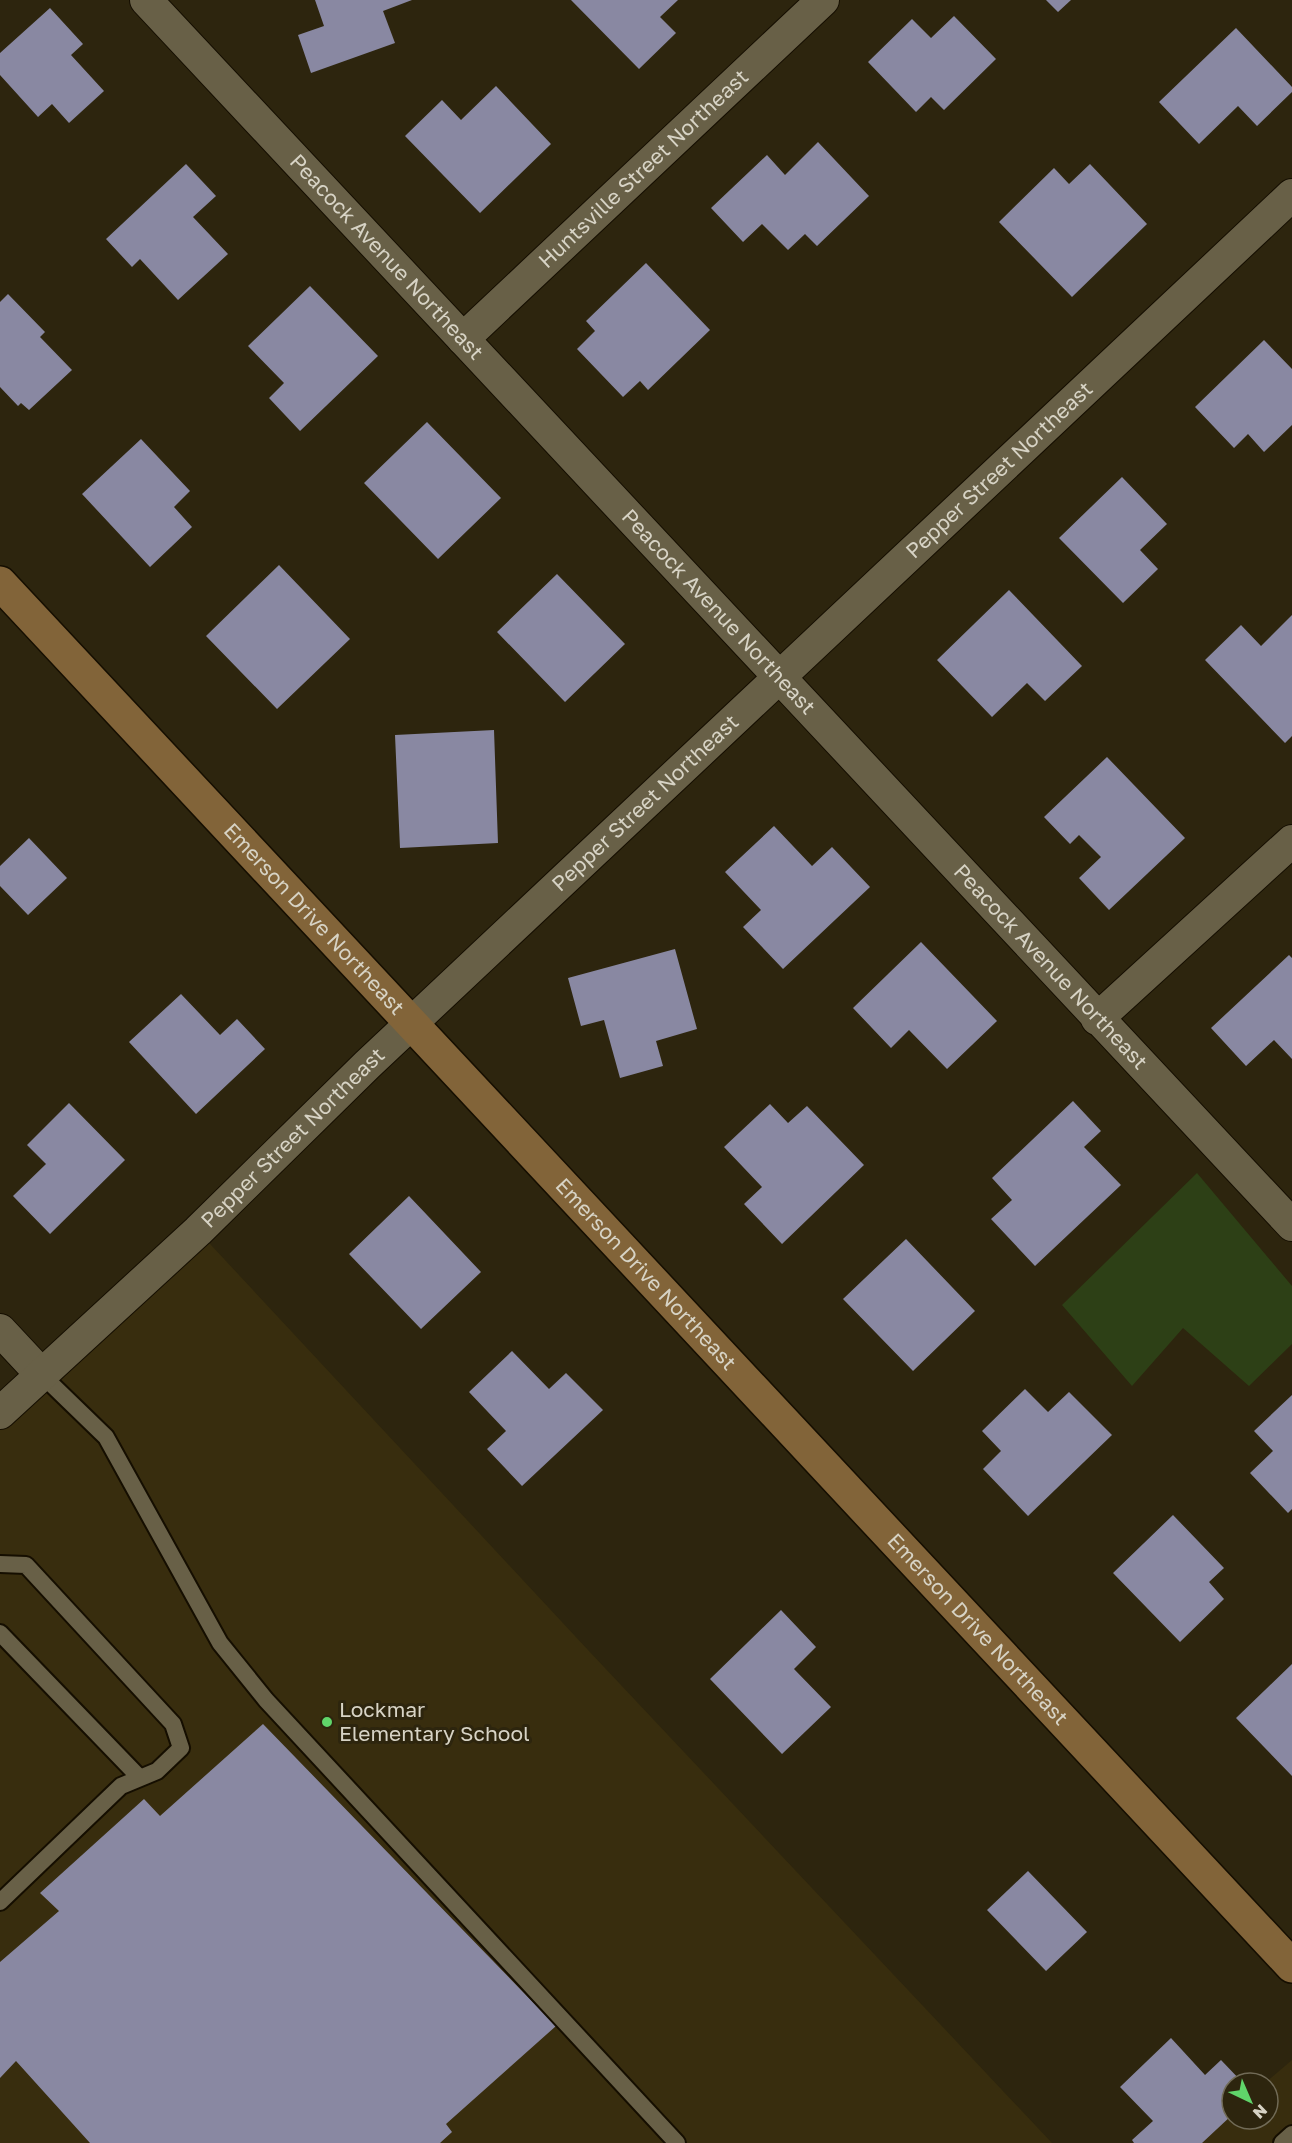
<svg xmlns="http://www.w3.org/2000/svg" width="1292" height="2143" font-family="'Golos Text',sans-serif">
<rect width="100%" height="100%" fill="#2d250e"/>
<path fill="#382d0e" d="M198,1231L588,1650L1052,2143H0V1413Z
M1292,2060V2143H1192L1232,2110V2119H1268V2083H1265Z"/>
<path fill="#2d4016" d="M1197,1173L1292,1286V1344L1249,1386L1183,1328L1132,1386L1062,1305Z"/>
<path fill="#8988a2" d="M315,0H412L383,11L395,43L311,73L298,35L324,26Z
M571,0H678L660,17L676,33L639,69Z
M1046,0H1071L1058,12Z
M50,8L83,44L71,55L104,91L69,123L52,104L38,117L0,75V53Z
M954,16L996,59L944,110L931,97L916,112L868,62L912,19L931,38Z
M1236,28L1292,87V92L1257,126L1238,106L1199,144L1159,102Z
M496,86L551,144L480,213L405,136L442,100L461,120Z
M818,142L869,196L817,246L805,234L788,250L762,224L743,242L711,208L767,155L785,175Z
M186,164L216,196L193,217L228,254L178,300L140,259L132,267L106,239Z
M1090,164L1147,224L1072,297L999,222L1054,168L1069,184Z
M646,263L710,330L648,390L640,381L623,397L577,349L595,331L586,321Z
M310,286L378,356L300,431L269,398L284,383L248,346Z
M8,294L45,332L40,337L72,370L29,410L21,403L18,406L0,387V302Z
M1264,340L1292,369V425L1264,452L1248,434L1234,448L1195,407Z
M427,422L501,498L438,559L364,483Z
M141,439L190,491L174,507L192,527L150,567L82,494Z
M1122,477L1167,524L1140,550L1158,569L1123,603L1059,538Z
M279,565L350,639L277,709L206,636Z
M557,574L625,644L565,702L497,632Z
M1009,590L1082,666L1045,701L1027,683L992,717L937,660Z
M1292,615V736L1285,743L1205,660L1241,625L1261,646Z
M494,730L498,843L400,848L395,735Z
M1107,757L1185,838L1109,910L1079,878L1101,857L1079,835L1070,844L1044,817Z
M774,826L812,866L832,847L870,887L783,969L743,927L761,910L725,872Z
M29,838L67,878L28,915L0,886V866Z
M921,942L997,1021L947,1069L909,1030L891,1048L853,1008Z
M675,949L697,1029L656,1041L663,1066L620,1078L604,1020L581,1026L568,978Z
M1289,955L1292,958V1059L1274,1040L1246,1066L1211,1028Z
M181,994L220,1035L237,1019L265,1049L196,1114L129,1042Z
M1073,1101L1101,1131L1084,1147L1121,1185L1035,1266L991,1219L1012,1200L992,1178Z
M69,1103L125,1160L50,1234L13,1196L46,1164L27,1145Z
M770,1104L788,1123L807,1106L864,1165L782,1244L744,1204L762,1187L724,1147Z
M409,1196L481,1272L421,1329L349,1254Z
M906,1239L975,1311L913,1371L843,1299Z
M512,1351L549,1389L566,1373L603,1410L522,1486L487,1449L506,1431L469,1392Z
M1025,1389L1048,1412L1069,1392L1112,1435L1028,1516L983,1469L1001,1451L982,1431Z
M1292,1395V1509L1288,1513L1250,1473L1273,1451L1254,1431Z
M1173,1515L1224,1568L1209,1582L1224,1599L1180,1642L1113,1573Z
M781,1610L816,1647L794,1669L831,1707L782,1754L710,1679Z
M1292,1664V1776L1236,1718Z
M263,1724L556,2026L446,2124L452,2132L440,2143H90L16,2061L0,2078V1962L59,1911L40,1893L144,1799L160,1816Z
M1028,1871L1087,1932L1046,1971L987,1910Z
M1171,2038L1205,2075L1221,2060L1243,2083H1232V2115L1202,2143H1134L1132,2140L1153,2121L1120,2087Z"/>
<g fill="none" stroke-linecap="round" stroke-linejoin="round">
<g stroke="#150e00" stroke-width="20">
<path id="lane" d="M42,1375L106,1437L220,1643L266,1700L677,2143
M0,1564L26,1565L173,1724L181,1748L157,1771L121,1786L0,1902
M0,1633L140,1778
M1282,2143L1292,2134"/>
</g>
<g stroke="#150e00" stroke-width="34">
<g id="street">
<path id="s1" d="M146,0L1292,1225"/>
<path id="s2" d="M463,339L823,0"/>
<path d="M1097,1019L1292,841"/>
<path d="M0,1330L42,1375"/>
<path id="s3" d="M0,1413L198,1231L367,1065L1292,195"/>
</g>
</g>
<g stroke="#150e00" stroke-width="36">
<g id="secondary">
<path id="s4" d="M0,583L1292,1966"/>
</g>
</g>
<use href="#lane" stroke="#686047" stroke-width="16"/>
<use href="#street" stroke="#686047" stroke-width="32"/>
<use href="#secondary" stroke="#826439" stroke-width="33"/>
</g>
<circle fill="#60d56a" stroke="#2d250e" stroke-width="2" cx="327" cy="1722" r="6"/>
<g text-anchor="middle" stroke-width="6" stroke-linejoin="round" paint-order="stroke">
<g font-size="21" fill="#d7d3c5" stroke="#2d250e">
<text dy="7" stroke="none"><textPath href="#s2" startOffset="248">Huntsville Street Northeast</textPath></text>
<text dy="7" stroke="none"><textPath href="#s1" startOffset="352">Peacock Avenue Northeast</textPath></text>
<text dy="7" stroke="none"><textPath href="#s3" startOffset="1374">Pepper Street Northeast</textPath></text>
<text dy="7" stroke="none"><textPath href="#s1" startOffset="838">Peacock Avenue Northeast</textPath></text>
<text dy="7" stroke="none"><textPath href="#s3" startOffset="888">Pepper Street Northeast</textPath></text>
<text dy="7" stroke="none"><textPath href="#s4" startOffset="460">Emerson Drive Northeast</textPath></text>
<text dy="7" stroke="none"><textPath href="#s1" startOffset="1324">Peacock Avenue Northeast</textPath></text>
<text dy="7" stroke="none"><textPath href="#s3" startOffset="402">Pepper Street Northeast</textPath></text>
<text dy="7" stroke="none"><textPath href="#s4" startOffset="946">Emerson Drive Northeast</textPath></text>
<text dy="7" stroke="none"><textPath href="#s4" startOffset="1432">Emerson Drive Northeast</textPath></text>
</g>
<g font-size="21" fill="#d7d3c5" stroke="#2d250e" text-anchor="start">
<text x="339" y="1717">Lockmar<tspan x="339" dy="24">Elementary School</tspan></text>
</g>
</g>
<g transform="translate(1250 2101) rotate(136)"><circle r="28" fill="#2d250e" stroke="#716b57" stroke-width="1.5"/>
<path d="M0-4.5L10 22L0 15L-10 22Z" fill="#60d56a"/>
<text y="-9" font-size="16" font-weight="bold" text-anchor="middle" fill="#d7d3c5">N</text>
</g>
</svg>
